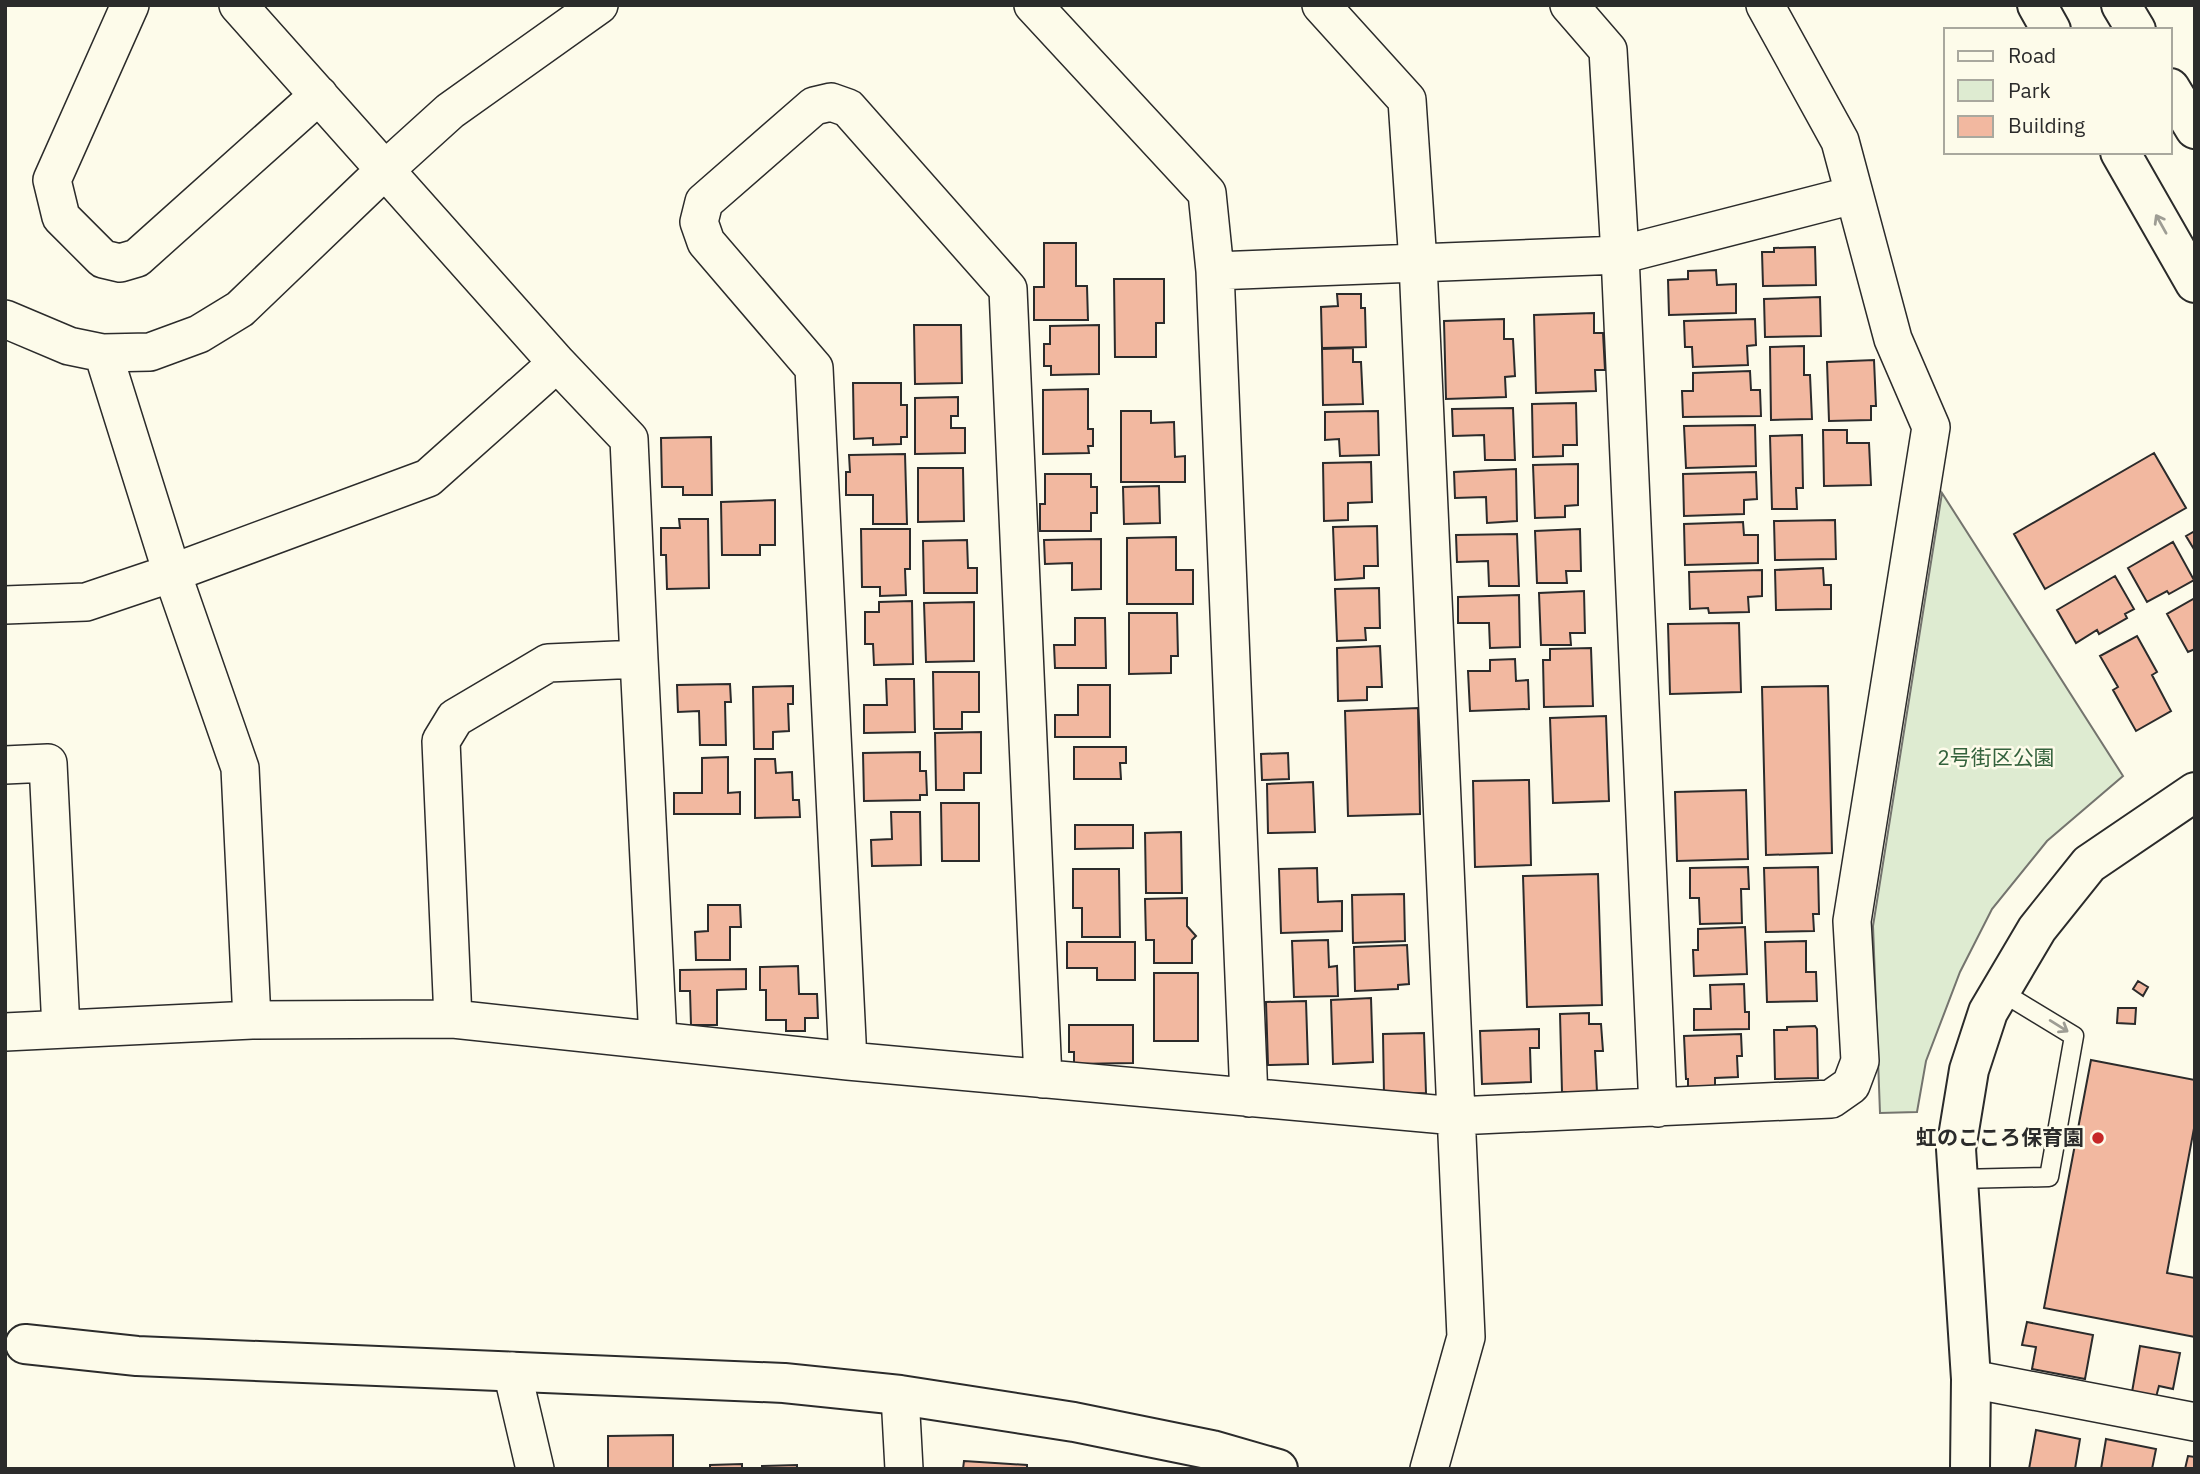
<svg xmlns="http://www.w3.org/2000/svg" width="2200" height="1474" font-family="'IBM Plex Sans','Noto Sans JP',sans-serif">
<rect width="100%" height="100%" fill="#fdfbea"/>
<path fill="#deebd1" stroke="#74746e" stroke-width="2" d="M1942,493L2123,776L2047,841L1992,909L1960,972L1926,1061L1917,1112L1880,1113L1873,926Z"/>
<path fill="#f2b8a0" stroke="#2b2b2b" stroke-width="2" d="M1044,243H1076V286H1087L1088,320H1034V287H1044Z
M1815,247L1816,285L1763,286L1762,252H1774V248Z
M1716,270L1717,285L1736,284V313L1669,315L1668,280L1688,279V271Z
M1114,279H1164V323H1156V357H1115Z
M1337,294H1361V308H1365L1366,347L1322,348L1321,307L1338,306Z
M1820,297L1821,336L1765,337L1764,299Z
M1594,313V333H1603L1605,370H1595L1596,391L1536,393L1534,315Z
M1504,319V339H1513L1515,376L1505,377L1506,397L1446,399L1444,321Z
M1755,319L1756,345L1747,346L1748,365L1693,367L1692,347H1685L1684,321Z
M914,325H961L962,383L915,384Z
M1099,325V374L1051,375V366H1044V344H1050V326Z
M1804,346V375H1810L1812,419L1771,420L1770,347Z
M1353,348V362H1361L1363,404L1323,405L1322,349Z
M1874,360L1876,406H1871V420L1829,421L1827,362Z
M1750,371L1751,390H1760L1761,416L1683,417L1682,391H1693V373Z
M853,383H901V405H907V437H901V444L873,445V438L854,439Z
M1088,389V429H1093V446H1088L1089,453L1043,454V390Z
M958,397V416H951V428H965V453L915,454V398Z
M1576,403L1577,445H1563V456L1533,457L1532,404Z
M1513,408L1515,460H1485L1484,435L1453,436L1452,409Z
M1121,411H1151V423L1174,422L1175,457L1185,456V482H1121Z
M1378,411L1379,455L1340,456L1339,439L1325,440V412Z
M1755,425L1756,466L1686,468L1684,426Z
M1823,430H1847V443H1869L1871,485L1824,486Z
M1802,435L1803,488H1796L1797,509H1772L1770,436Z
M711,437L712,495H683V487H662L661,438Z
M2154,453L2186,508L2045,589L2014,534Z
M905,454L907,524H873V495H846V472H850L849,455Z
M1371,462L1372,502L1348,503V520L1324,521L1323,463Z
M1578,464V505L1565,506V517L1535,518L1533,465Z
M918,468H963L964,521L918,522Z
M1516,469L1517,521L1487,523L1486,497L1455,498L1454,472Z
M1756,472L1757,499L1744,500V514L1684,516L1683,474Z
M1045,474H1091V487H1097V513H1091V531H1040V504H1045Z
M1159,486L1160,523L1124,524L1123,487Z
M775,500V545H760V555H722L721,502Z
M679,519H708L709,588L667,589L666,555H661V528H680Z
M1835,520L1836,559L1775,560L1774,521Z
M1743,522L1744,535H1758V563L1685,565L1684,524Z
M1377,526L1378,566H1364V578L1335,580L1333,527Z
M861,529H910V569H905L906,595L880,596V587H862Z
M1580,529L1581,571H1566L1567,583H1537L1535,531Z
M2195,531V551L2186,536Z
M1517,534L1519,586H1489L1488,561L1457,562L1456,535Z
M1176,537V570H1193V604H1127V538Z
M1101,539V589L1072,590V563L1045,564L1044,540Z
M967,540L968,568H977V593H924L923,541Z
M2173,542L2194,580L2169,594L2167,591L2147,602L2128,568Z
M1823,568L1824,585H1831V609L1776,610L1775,570Z
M1762,570V596L1748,597L1749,612L1709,613L1708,608L1690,609L1689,572Z
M2115,576L2134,609L2125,614L2127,618L2099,634L2097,630L2076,643L2057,610Z
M1379,588L1380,628H1365L1366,640L1337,641L1335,589Z
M1584,591L1585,633H1570L1571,645H1541L1539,593Z
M1519,595L1520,647L1490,648L1489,623H1458V597Z
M2195,598V649L2188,652L2167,614Z
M912,601L913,664L874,665L873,644H865V612H879V602Z
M974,602V661L926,662L924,603Z
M1129,613H1177L1178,656H1171V673L1129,674Z
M1075,618H1105L1106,668H1055L1054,645H1075Z
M1739,623L1741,692L1670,694L1668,624Z
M2137,636L2157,672L2152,675L2171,711L2136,731L2113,690L2118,687L2100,656Z
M1380,646L1382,687H1367V700L1338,701L1337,648Z
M1591,648L1593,706L1544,707L1543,660H1550V649Z
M1515,659L1516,681L1528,680L1529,709L1470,711L1468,671H1490V660Z
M933,672H979V712H962V729H934Z
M886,679H914L915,732L864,733V705H887Z
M730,684L731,702H725L726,745H700L699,711L678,712L677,685Z
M1078,685H1110V737H1055V715H1078Z
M793,686V704H788L789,731L773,732V749H754L753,687Z
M1828,686L1832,853L1766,855L1762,687Z
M1418,708L1420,814L1348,816L1345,711Z
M1606,716L1609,801L1553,803L1550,718Z
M981,732V773H964V790H936L935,733Z
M1074,747H1126V763H1120L1121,779H1074Z
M920,752V771H926L927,795H920V800L864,801L863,753Z
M1288,753L1289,779L1262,780L1261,754Z
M728,757V793L740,792V814H674V793H702V758Z
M755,759H775L776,773L792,772L793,800H799L800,817L755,818Z
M1529,780L1531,865L1475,867L1473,781Z
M1313,782L1315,832L1268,833L1267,784Z
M1746,790L1748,859L1677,861L1675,792Z
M941,803H979V861H942Z
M891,812H920L921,865L872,866L871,840L892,839Z
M1075,825H1133V848L1075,849Z
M1181,832L1182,893H1146L1145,833Z
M1748,867L1749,889H1741L1742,923L1700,924L1699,898H1690V868Z
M1818,867L1819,914H1813L1814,931L1766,932L1764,868Z
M1317,868L1318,902L1342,901V931L1281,933L1279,869Z
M1073,869H1119L1120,937H1082V908H1073Z
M1598,874L1602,1005L1527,1007L1523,876Z
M1404,894L1405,941L1353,943L1352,895Z
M1187,898V926L1196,936L1192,940V963H1154V940H1146L1145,899Z
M708,905H740L741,927H730V960H696L695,932L708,931Z
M1745,927L1747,974L1694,976L1693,950H1698V929Z
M1328,940L1329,967L1337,966L1338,996L1294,997L1292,941Z
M1806,941V972H1816L1817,1001L1767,1002L1765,942Z
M1067,942H1135V980H1097V968H1067Z
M1407,945L1409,984L1398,985V989L1355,991L1354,947Z
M798,966L799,994H817L818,1018H805V1031H786V1020H766V990H760V967Z
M746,969V989L717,990V1025H691L690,991H680V970Z
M1154,973H1198V1041H1154Z
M2138,981L2148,987L2143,996L2133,989Z
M1744,984L1745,1012H1749V1029L1694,1030V1009H1711L1710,985Z
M1371,998L1373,1062L1333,1064L1331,1000Z
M1306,1001L1308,1064L1268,1065L1266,1002Z
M2118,1008H2136L2135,1024L2117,1023Z
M1589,1013V1024H1601L1603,1051H1595L1597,1092H1562L1560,1014Z
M1069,1025H1133V1063L1074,1064V1052H1069Z
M1815,1026L1817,1029L1818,1078L1775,1079L1774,1030H1787V1027Z
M1539,1029V1048H1530L1531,1082L1482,1084L1480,1031Z
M1424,1033L1426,1093L1384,1095L1383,1034Z
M1741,1034L1742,1056H1737L1738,1077L1715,1078V1086L1688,1087V1079H1686L1684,1036Z
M2091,1060L2195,1080V1123L2167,1273L2195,1278V1337L2044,1308Z
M2027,1322L2093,1335L2085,1379L2032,1369L2036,1347L2022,1345Z
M2140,1346L2180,1353L2173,1389L2159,1386L2156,1397L2132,1392Z
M2036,1430L2080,1439L2075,1469H2029Z
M673,1435V1469H608V1436Z
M2106,1439L2156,1449L2152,1469H2101Z
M2188,1456L2195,1457V1469H2185Z
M964,1461L1027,1465V1469H963Z
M742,1464V1469H710V1465Z
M797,1465V1469H762V1466Z"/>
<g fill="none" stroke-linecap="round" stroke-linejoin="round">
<g stroke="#2b2b2b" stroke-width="21">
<path id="service" d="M1958,1179L2049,1177L2074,1036L2000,991"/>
</g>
<g stroke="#2b2b2b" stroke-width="40">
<path id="minor" d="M130,5L52,180L61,217L103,259L120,263L137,258L319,95
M238,5L557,363L428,478L172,573L240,768L252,1020
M1033,5L1207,193L1215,271L1249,1098
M1321,5L1407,100L1418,263L1466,1337L1429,1469
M1569,5L1608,50L1620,255L1658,1108
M1215,271L1620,255L1853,195
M5,319L69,346L103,353L150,352L199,334L240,309L386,169L450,111L599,5
M5,605L86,602L172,573L103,353
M639,659L658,1040
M5,765L48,763L61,1029
M453,1019L441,741L455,718L548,663L639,659L629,439L557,363
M5,1032L252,1020L453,1019L848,1061L1456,1116L1831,1099L1851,1085L1860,1061L1852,921L1931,427L1893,339L1840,141L1765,5
M848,1061L814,368L706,242L699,222L704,202L814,106L831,102L848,108L1008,289L1043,1079
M512,1371L535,1469
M1971,1379L2195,1422
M900,1395L904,1469"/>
</g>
<g stroke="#2b2b2b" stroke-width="42">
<path id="tertiary" d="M2037,5L2051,30
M2121,5L2136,30
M2170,88L2195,129
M2120,152L2195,283
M25,1344L137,1356L784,1383L900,1395L1074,1422L1212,1450L1278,1469
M1970,1469L1971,1379L1956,1149L1969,1070L1988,1012L2037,929L2089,864L2195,792"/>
</g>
<use href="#service" stroke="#fdfbea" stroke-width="18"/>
<use href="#minor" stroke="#fdfbea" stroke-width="37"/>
<use href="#tertiary" stroke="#fdfbea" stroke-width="38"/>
</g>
<defs><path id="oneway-shaft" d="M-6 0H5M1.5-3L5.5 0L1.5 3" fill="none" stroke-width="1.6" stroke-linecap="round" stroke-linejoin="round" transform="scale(1.75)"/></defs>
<g stroke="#9e9d94">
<use href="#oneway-shaft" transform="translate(2161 224) rotate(-119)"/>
<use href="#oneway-shaft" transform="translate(2059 1026) rotate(32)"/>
</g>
<circle fill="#c62828" stroke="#fdfbea" stroke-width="2.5" cx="2098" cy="1138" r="7"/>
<g text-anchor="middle" stroke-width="5" stroke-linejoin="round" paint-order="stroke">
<g font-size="21" fill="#34623c" stroke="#fdfbea">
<text x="1996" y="765">2号街区公園</text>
</g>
<g font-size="21" font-weight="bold" fill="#2b2b2b" stroke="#fdfbea" text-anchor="end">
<text x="2084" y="1145">虹のこころ保育園</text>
</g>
</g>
<rect width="2200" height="1474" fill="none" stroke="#2b2b2b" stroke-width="14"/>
<rect x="1944" y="28" width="228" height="126" fill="#fdfbea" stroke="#a9a89e" stroke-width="2"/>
<rect x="1958" y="51" width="35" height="10" fill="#fdfbea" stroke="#a9a89e" stroke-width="2"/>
<text x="2008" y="63" font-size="21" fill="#2b2b2b">Road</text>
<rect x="1958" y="80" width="35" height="21" fill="#deebd1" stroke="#a9a89e" stroke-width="2"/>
<text x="2008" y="98" font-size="21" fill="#2b2b2b">Park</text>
<rect x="1958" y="116" width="35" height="21" fill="#f2b8a0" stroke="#a9a89e" stroke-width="2"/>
<text x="2008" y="133" font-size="21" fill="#2b2b2b">Building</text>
</svg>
